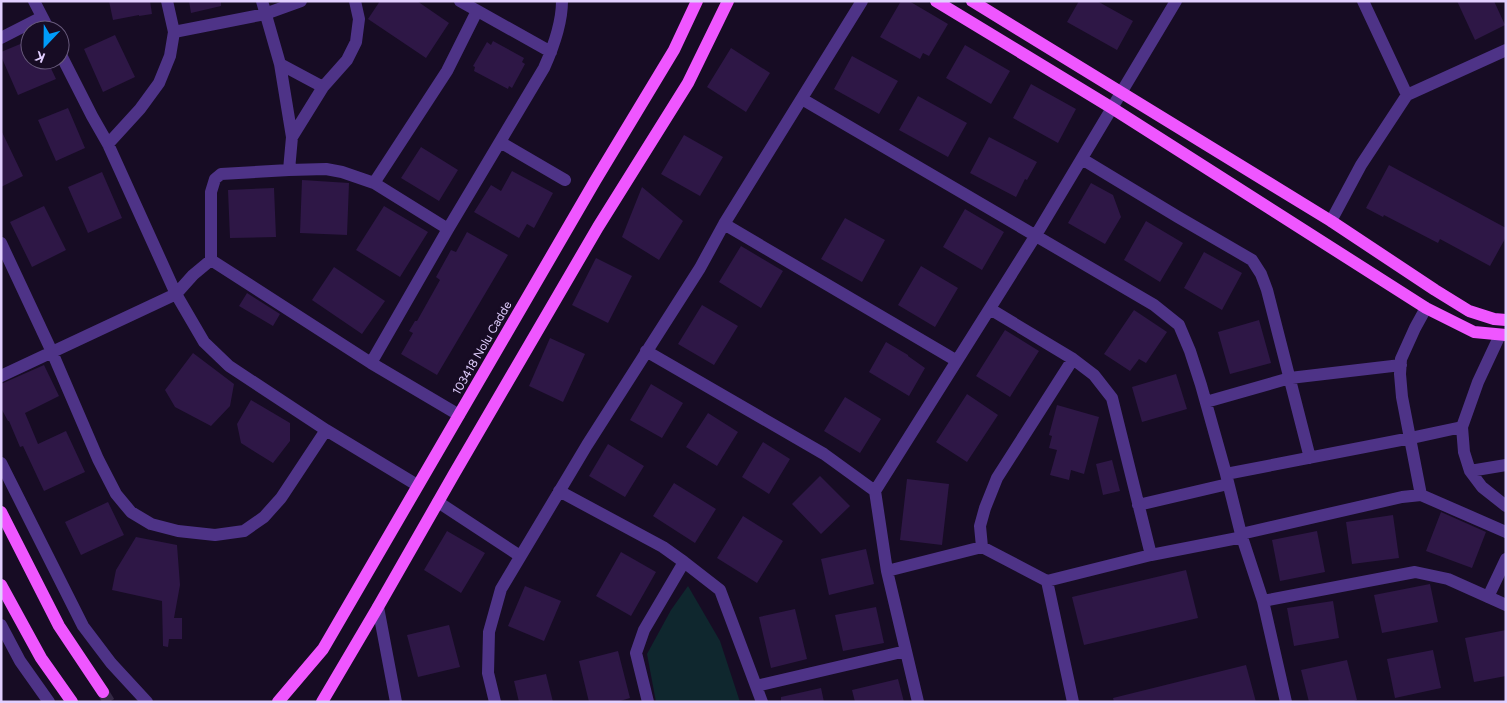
<svg xmlns="http://www.w3.org/2000/svg" width="1507" height="703" font-family="Figtree,sans-serif">
<rect width="100%" height="100%" fill="#170c24"/>
<path fill="#0f272e" d="M688,586L720,641L740,702H656L647,654L671,610Z"/>
<path fill="#2e1746" d="M109,1H150L152,14L139,16V15L113,20Z
M189,1H221V6L191,13Z
M380,1H417L449,23L426,58L368,19Z
M901,1H909L948,24L929,56L923,53L920,59L880,37Z
M1079,1H1097L1133,21L1117,50L1067,22Z
M1457,1H1494L1505,25L1475,40Z
M115,35L135,77L103,92L84,49Z
M30,40V60H47L56,79L18,95L1,56V52Z
M493,41L524,58L522,62L525,64L512,88L509,86L508,89L474,71L475,67L473,66L487,42L491,45Z
M965,45L1010,71L991,104L946,78Z
M731,48L770,73L746,112L707,87Z
M852,56L898,81L879,114L834,89Z
M1031,84L1076,109L1058,143L1013,118Z
M918,96L967,123L948,157L899,130Z
M68,108L85,148L56,161L38,120Z
M1,130L23,176L1,187Z
M684,135L723,157L700,196L661,174Z
M989,137L1037,162L1027,180L1025,179L1016,197L970,173Z
M421,147L458,170L439,201L401,178Z
M1389,165L1506,228V237L1490,266L1440,239L1438,243L1384,215L1383,217L1366,208Z
M512,171L553,193L534,228L527,224L519,238L474,212L491,185L501,191Z
M102,172L122,218L88,233L68,187Z
M302,180L349,183L347,235L300,233Z
M1091,183L1113,195L1121,217L1105,244L1068,223Z
M642,187L683,221L659,260L622,237Z
M274,188L276,237L230,238L228,190Z
M44,206L66,250L32,267L10,222Z
M384,206L428,232L400,277L356,250Z
M965,209L1004,232L982,270L943,247Z
M845,218L885,240L862,282L821,259Z
M1146,221L1183,243L1160,282L1124,260Z
M467,232L508,255L437,375L401,354L413,333L409,331L415,321H417L440,280L436,277L451,250L456,252Z
M741,246L783,271L761,308L719,282Z
M1204,252L1242,273L1222,310L1184,288Z
M596,258L632,276L608,323L572,305Z
M921,266L958,288L935,327L898,305Z
M334,267L385,301L362,334L312,300Z
M247,293L280,314L273,326L239,306Z
M702,305L738,326L714,365L678,344Z
M1134,310L1167,332L1146,363L1139,359L1130,371L1104,354Z
M1259,320L1271,363L1230,374L1218,332Z
M1005,330L1039,351L1010,397L976,376Z
M550,338L585,354L563,402L529,386Z
M886,342L908,355V356L925,368L909,396L869,372Z
M193,353L234,384L230,406L211,426L175,407L165,390Z
M44,365L59,396L25,413L38,444L66,431L85,472L44,491L23,446L20,447L9,421H8L1,408V384Z
M1176,374L1187,409L1142,422L1132,387Z
M651,384L683,403L662,438L630,420Z
M967,394L998,415L967,462L936,442Z
M845,397L881,419L860,453L824,431Z
M251,400L290,423V441L273,463L241,443L237,424Z
M1057,405L1099,417L1084,474L1071,470L1069,480L1050,475L1057,450L1049,448L1052,436L1049,435Z
M708,413L738,432L717,466L686,447Z
M763,442L790,459L769,494L742,477Z
M608,444L644,466L625,497L589,476Z
M1112,460L1120,491L1103,495L1096,464Z
M820,476L850,506L821,534L792,504Z
M907,479L949,484L942,545L900,540Z
M674,483L716,509L695,543L653,516Z
M108,502L124,535L81,555L65,522Z
M1441,512L1486,532L1472,568L1426,551Z
M1393,515L1399,558L1352,564L1346,522Z
M743,516L783,541L757,583L717,558Z
M447,531L485,553L461,593L424,570Z
M1317,531L1325,572L1280,581L1272,540Z
M136,537L177,545L180,585L174,618H182V639H169L168,647L163,646L162,601L112,590L116,570Z
M866,549L874,584L829,595L821,559Z
M621,552L656,572L631,616L596,596Z
M1186,570L1198,618L1084,645L1072,597Z
M1430,584L1438,622L1382,633L1374,595Z
M525,586L561,601L544,641L508,626Z
M1333,601L1339,638L1294,646L1287,608Z
M876,607L884,643L843,651L835,615Z
M795,609L807,659L771,668L759,617Z
M449,625L460,667L418,677L407,635Z
M1506,630V676L1474,682L1465,638Z
M1433,650L1441,688L1395,698L1387,659Z
M618,651L630,698L617,702H589L579,661Z
M1347,660L1357,700L1351,702H1309L1301,670Z
M1246,665L1256,702H1114L1113,698Z
M546,674L553,702H519L514,681Z
M898,679L904,702H855L852,690Z
M821,688L824,702H781V697Z"/>
<g fill="none" stroke-linecap="round" stroke-linejoin="round">
<path stroke="#352945" stroke-width="12" stroke-dasharray="12 6" stroke-linecap="butt" d="M103,692L109,702"/>
<path stroke="#4e3387" stroke-width="12" d="M34,1L49,30
M262,1L280,64L292,137L289,170
M460,1L551,52
M174,32L265,14L301,1
M1,38L42,17
M60,53L92,116L108,144L176,294L204,342L229,366L326,430L417,485
M280,64L323,87
M1407,95L1506,50
M802,99L1154,305L1179,325L1190,351L1201,385L1226,474L1241,534L1263,601L1286,702
M292,137L323,87L347,60L356,42L359,19L355,1
M500,142L565,180
M108,144L140,109L159,83L170,56L174,32L167,1
M1082,159L1178,217L1252,260L1261,274L1267,290L1310,458
M374,183L447,71L477,11
M1331,221L1361,165L1407,95L1363,1
M724,224L957,361
M448,229L374,183L342,172L326,169L289,170L221,174L215,179L211,192V260L371,363L459,415
M1,243L52,352L98,459L116,494L131,512L151,524L178,531L215,535L244,531L264,517L281,498L326,430
M990,309L1073,359L1094,375L1112,398L1151,555
M1500,335L1478,382L1462,427L1464,452L1470,471L1482,487L1506,506
M646,351L824,454L875,491
M371,363L448,229L544,68C553,48 562,24 562,1
M1,376L176,294L193,275L211,260
M1206,402L1290,378L1401,365
M1,463L83,626L111,663L147,702
M1470,471L1506,465
M1226,474L1411,438L1462,427
M559,491L663,547L684,562L720,590L762,702
M1421,495L1402,397L1400,374L1401,359L1415,328L1426,308
M438,502L520,556
M1138,505L1228,484
M1241,534L1402,497L1421,495L1506,532
M982,547L980,526L985,508L997,478L1073,359
M887,571L982,547L1047,581L1073,702
M1047,581L1151,555L1243,537
M1488,597L1506,559
M1263,601L1415,572L1448,579L1506,605
M378,607L396,702
M1,625L20,661L49,702
M756,686L906,651
M495,702L488,673L489,632L501,589L587,445L700,268L724,224L862,1
M648,702L636,653L644,630L684,562
M918,702L887,571L875,491L1036,235L1176,1"/>
<path stroke="#ef56ff" stroke-width="12" d="M936,1L1112,108L1426,308L1474,332L1506,335
M972,1L1331,221L1435,290L1469,311L1494,319L1506,320
M1,512L59,626L103,692
M1,585L41,658L72,702
M278,702L323,649L595,181L674,50L697,1
M322,702L378,607L454,474L598,227L688,83L728,1"/>
</g>
<g text-anchor="middle" stroke-width="5" stroke-linejoin="round" paint-order="stroke">
<g font-size="12" fill="#e2cfff" stroke="#170c24">
<text transform="translate(482 348) rotate(-60)" y="4">103418 Nolu Cadde</text>
</g>
</g>
<rect width="1507" height="703" fill="none" stroke="#e2cfff" stroke-width="5"/>
<g transform="translate(45 45) rotate(202)"><circle r="24" fill="#170c24" stroke="#685a7c"/>
<path d="M0-4L9 19L0 12L-9 19Z" fill="#009cfa"/>
<text y="-8" font-size="14" font-weight="bold" text-anchor="middle" fill="#e2cfff">K</text>
</g>
</svg>
